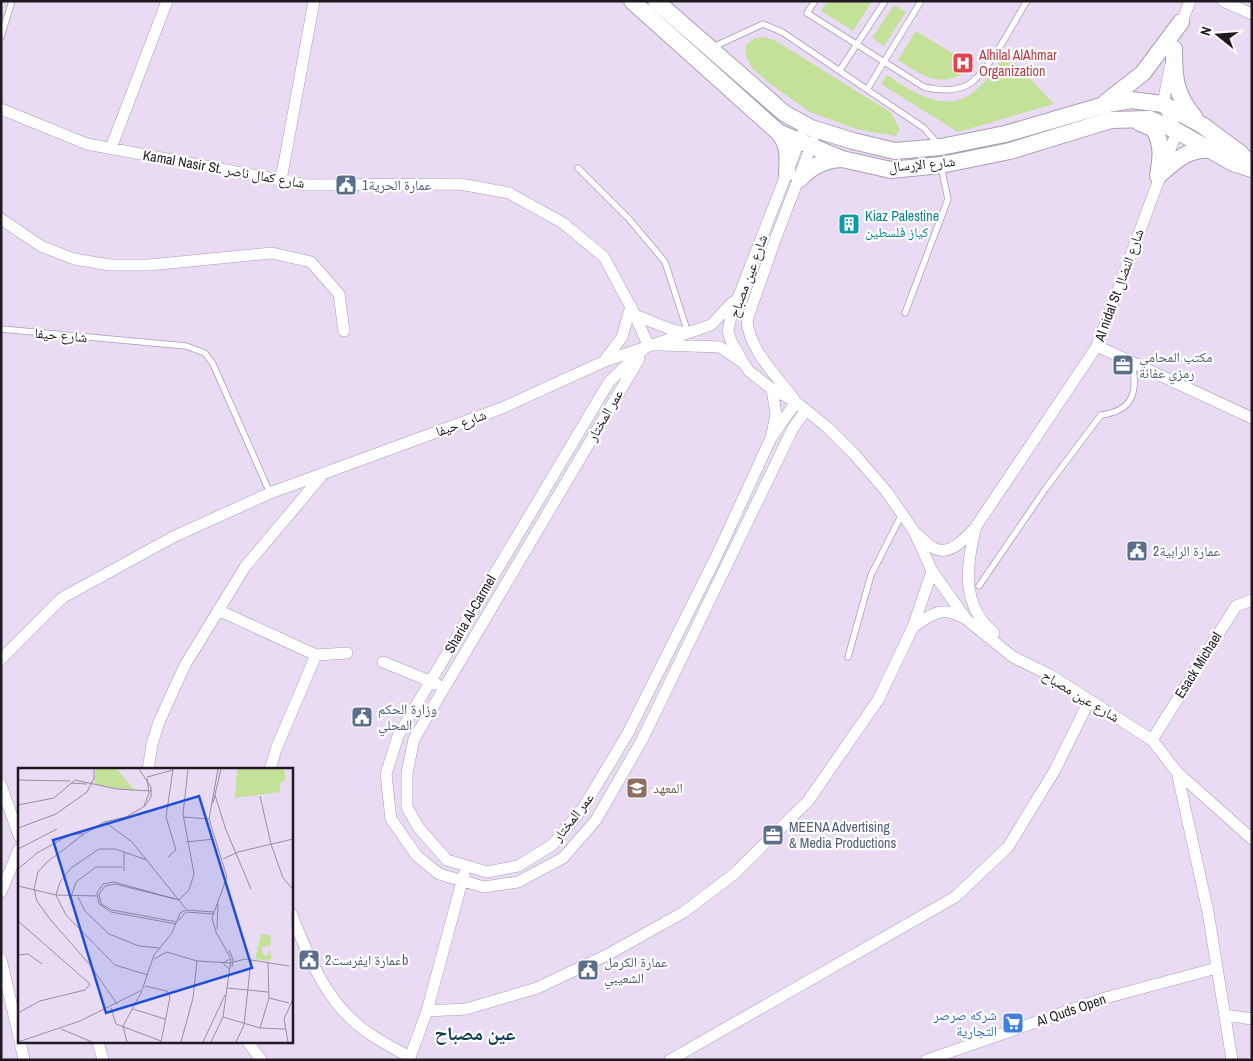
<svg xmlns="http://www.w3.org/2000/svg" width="1253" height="1061" font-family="'Archivo Narrow','Noto Naskh Arabic',sans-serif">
<rect width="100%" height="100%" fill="#eadbf5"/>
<path fill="#c4e199" d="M827,1H872L853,31L821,11Z
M894,5L906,12L884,46L872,38Z
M916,31L972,65C946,92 924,77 898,60Z
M764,37L776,41L890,112L900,129L896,136L859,130L810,112L769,83L753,69L746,57V45L755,38Z
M1005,52L1054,104L958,132L881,84L887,75C943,114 970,113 1005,52Z"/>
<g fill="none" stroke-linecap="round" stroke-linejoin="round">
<g stroke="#ab9db5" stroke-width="7">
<path id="service" d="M815,1L807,13L924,87C939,91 959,92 972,82C992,66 1013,23 1027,1
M1,37L12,1
M711,48L763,24L782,32L924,128L938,144
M840,70L885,1
M868,88L921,1
M578,168L629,219L665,262L688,333
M905,313L948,199L941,167
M1,329L186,346L205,353L213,364L270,493
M979,586L1046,488L1101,415C1134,411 1138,391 1132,362
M848,657L871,575L902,514"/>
</g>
<g stroke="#ab9db5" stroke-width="12">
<path id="minor" d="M1223,1L1252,14
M1180,27L1190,1
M1,109L87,144L307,185L460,184L509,193L563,223L604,257L635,315L648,345
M802,134L731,316L728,331L731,341L743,362L749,371L772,389L796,402L827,427L855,455L886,491L914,531L932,571L966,619L1013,657L1050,675L1152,740L1177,772L1208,912L1232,1060
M111,148L167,1
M281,180L314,1
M1,219L41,246L74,259L110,265H149L272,253L311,262L339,294L344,331
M635,315L670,329L686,333
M648,345L609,382L398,736L386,774L391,819L417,856L439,874L484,887L518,882L563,858L596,820L642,740L793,428L806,410
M660,345L720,347L742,362
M1097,346L1252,418
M639,359L414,739L407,773V807L418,827L447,860L487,872L518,866L552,845L583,808L628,733L717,555L771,438L796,402
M605,360L622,337L631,306
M772,389L776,414L772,434
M794,399C777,376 749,350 747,320L775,240L813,141
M975,530C966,567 961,605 994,633
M918,535C923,539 928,546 934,548C949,557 966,538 975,528L1097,346L1177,131L1163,104L1170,67
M218,610L316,655L347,653
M913,627C931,615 941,605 962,617
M1,659L62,598L173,537L270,493L502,408L605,361L711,325L733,302
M383,662L437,684
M1152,740L1236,606L1252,600
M148,770L152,744L159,722L185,665L245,567L323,474
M270,770L276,749L316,655
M1177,772L1252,839
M1,785L19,836
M1,892L19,849
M291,913C309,958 327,1006 370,1034C383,1043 397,1050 410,1057
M1,959L19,1037
M427,1011L466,1009L537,988L607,955L684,912L734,874L808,801L878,700L913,627L932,571
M1225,1015L1252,1019
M20,1042L24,1060
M98,1042L103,1060
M248,1042L261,1060
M409,1060L427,1011L464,874
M670,1060L955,897L1008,847L1055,770L1089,701
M927,1060L1105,998L1217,968"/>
</g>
<g stroke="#ab9db5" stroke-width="18">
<path id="secondary" d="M632,1L778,132L842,159L891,170L941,165L1010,151L1111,120L1150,119L1177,131L1233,163L1252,169
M656,1L784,113L811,128L853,141L895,151L941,147L1005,134L1108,104L1131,100L1163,104L1202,125L1240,153L1252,167
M1174,49C1174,79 1175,94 1195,118
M1106,102L1143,73L1181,22
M1140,123L1154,129C1163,146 1161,158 1158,176
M778,132C789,144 788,157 787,173
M1158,176C1175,161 1188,148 1211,150
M800,179C811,166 824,160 841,159"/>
</g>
<use href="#service" stroke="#fff" stroke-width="5.5"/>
<use href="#minor" stroke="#fff" stroke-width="11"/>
<use href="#secondary" stroke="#fff" stroke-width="16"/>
</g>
<defs>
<g id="hospital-square" transform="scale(1.125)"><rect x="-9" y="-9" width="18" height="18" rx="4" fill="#e0444e" stroke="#fff"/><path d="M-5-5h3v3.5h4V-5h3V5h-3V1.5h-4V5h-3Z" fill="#fff"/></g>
<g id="civic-square" transform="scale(1.125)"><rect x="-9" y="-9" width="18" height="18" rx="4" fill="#5c6f8a" stroke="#fff"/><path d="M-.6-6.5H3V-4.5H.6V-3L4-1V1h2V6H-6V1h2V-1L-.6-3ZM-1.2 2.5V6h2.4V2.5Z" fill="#fff"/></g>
<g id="building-square" transform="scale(1.125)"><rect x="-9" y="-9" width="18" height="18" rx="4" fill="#0f9aa8" stroke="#fff"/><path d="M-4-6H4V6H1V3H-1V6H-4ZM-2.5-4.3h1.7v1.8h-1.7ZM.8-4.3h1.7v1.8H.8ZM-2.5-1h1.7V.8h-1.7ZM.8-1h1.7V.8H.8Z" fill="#fff"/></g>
<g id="office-square" transform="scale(1.125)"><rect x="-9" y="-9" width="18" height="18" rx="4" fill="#5c6f8a" stroke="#fff"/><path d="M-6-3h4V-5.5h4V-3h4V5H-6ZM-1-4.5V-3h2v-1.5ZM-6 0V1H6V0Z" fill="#fff"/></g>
<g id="school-square" transform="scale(1.125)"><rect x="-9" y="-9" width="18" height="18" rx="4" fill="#8d6e63" stroke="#fff"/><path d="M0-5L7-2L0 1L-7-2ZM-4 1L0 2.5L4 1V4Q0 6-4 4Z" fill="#fff"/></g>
<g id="supermarket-square" transform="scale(1.125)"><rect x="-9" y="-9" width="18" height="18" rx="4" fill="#3f7fe0" stroke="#fff"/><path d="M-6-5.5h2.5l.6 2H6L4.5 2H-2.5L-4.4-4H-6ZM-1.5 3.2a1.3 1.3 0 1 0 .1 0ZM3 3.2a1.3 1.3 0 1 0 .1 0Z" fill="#fff"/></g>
</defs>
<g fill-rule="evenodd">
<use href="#hospital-square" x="963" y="63"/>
<use href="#civic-square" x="346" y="185"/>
<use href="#building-square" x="849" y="224"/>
<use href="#office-square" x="1123" y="365"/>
<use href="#civic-square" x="1137" y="551"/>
<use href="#civic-square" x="362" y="717"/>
<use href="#school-square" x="637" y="788"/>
<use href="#office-square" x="773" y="835"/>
<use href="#civic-square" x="309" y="960"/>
<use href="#civic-square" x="588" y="970"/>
<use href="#supermarket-square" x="1013" y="1023"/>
</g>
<g text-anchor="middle" stroke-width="4.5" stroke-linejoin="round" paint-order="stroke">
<g font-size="14" fill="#be3a42" stroke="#fff" text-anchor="start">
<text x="979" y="60">Alhilal AlAhmar<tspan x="979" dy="16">Organization</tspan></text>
</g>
<g font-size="14" fill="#1f1922" stroke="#fff">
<text transform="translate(922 164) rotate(-5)" y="5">شارع الإرسال</text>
<text transform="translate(224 169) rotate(10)" y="5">Kamal Nasir St. شارع كمال ناصر</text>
<text transform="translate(748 276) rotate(-70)" y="5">شارع عين مصباح</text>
<text transform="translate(1119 285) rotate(-70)" y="5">Al nidal St شارع النضال</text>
<text transform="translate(61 335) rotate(5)" y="5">شارع حيفا</text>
<text transform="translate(605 415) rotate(-60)" y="5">عمر المختار</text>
<text transform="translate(461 423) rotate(-20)" y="5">شارع حيفا</text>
<text transform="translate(470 614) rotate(-60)" y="5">Sharia Al-Carmel</text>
<text transform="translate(1198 665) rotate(-58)" y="5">Esack Michael</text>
<text transform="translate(1081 696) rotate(31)" y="5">شارع عين مصباح</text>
<text transform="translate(573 817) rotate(-52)" y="5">عمر المختار</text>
<text transform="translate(1071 1010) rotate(-19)" y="5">Al Quds Open</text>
</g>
<g font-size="14" fill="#4e5e75" stroke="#fff" text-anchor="start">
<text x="362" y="190">عمارة الحرية1</text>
<text x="1139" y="362">مكتب المحامي<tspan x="1139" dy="16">رمزي عفانة</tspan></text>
<text x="1153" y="556">عمارة الرابية2</text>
<text x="378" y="714">وزارة الحكم<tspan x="378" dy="16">المحلي</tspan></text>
<text x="789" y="832">MEENA Advertising<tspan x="789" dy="16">&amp; Media Productions</tspan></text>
<text x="325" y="965">عمارة ايفرست2b</text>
<text x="604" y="967">عمارة الكرمل<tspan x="604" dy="16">الشعيبي</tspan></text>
</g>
<g font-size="14" fill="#0d838f" stroke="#fff" text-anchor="start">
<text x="865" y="221">Kiaz Palestine<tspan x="865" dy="16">كياز فلسطين</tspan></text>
</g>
<g font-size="14" fill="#785e54" stroke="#fff" text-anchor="start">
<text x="653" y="793">المعهد</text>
</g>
<g font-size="14" fill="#366cbe" stroke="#fff" text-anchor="end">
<text x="997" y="1020">شركه صرصر<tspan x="997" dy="16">التجارية</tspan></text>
</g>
<g font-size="19" font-weight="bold" fill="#0f3b51" stroke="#fff">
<text x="475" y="1040">عين مصباح</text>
</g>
</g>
<g transform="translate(18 768)">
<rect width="275" height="275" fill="#eadbf5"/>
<path d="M219,1H266L268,12L261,16L263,24L217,30ZM243,166L252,167L253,177L243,180L246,188L250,187L251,180L254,191L250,193L237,191Z" fill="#c4e199"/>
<path d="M78,1H99L117,23L79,17L76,13Z" fill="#c4e199"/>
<path fill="none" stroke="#998da1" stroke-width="1" d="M129,9L155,2M0,12L52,13M53,15L69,16M197,27L208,62L233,121M242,28L253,76L265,110L274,120M195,35L203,1M0,37L36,30L57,12L99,21L134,23M126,38L131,25L129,10M165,49L191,51M87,54L114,74L168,141M0,60L38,46L69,24L76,10V1M168,74L196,71M0,81L39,61M150,89L158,82L148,49L155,1M205,91L220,84L275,71M129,92L97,81H81L53,100L42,114L38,127L48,147L97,197L130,207M0,101L19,85L53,66H66M106,103V84M0,118L38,127L80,128M275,120V145M53,129L58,114L78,99H104M60,129L67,143L91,166L121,178L141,180M157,131L97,116L87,118L81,126L83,136L94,142L159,154M161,132L171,122L176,106L165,46L170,1M274,145L275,184M0,153L72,216L67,222L22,233L0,245M160,153L168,144L195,146M158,156L93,144L81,136L79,125L85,116L96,114L161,132M199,161L200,136M211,182L215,191L214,199M0,187L10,186L24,196M136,191L149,184L179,193L212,195L227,191L271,198M211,201L205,195L212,191M127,218L149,223L152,229L143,274M209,220L250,224M251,230L271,235M99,236L72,197L31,150L19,133L16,121L20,104L28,95L66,66L86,54L108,49L127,38L133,29V19L121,1M93,240L98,256L143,273M115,241L147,251M205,249L242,260L267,261M242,260L251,230L250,195M43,261L74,274M0,274L62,253L124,222L136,187L154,165L162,145L168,142L196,144M109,274L105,258L124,223M163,274L175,230L179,193M185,274L207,227M193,274L205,249L213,191L198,164L194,150L209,109L191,51L200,1M218,274L226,257L233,192M270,274L266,251L275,231"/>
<path fill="#1d4ed8" fill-opacity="0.15" stroke="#1d4ed8" stroke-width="2.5" d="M181,28L234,200L88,245L35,72Z"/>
<rect width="275" height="275" fill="none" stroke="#1f1922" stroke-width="2.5"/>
</g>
<rect width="1253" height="1061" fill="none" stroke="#1f1922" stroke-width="5"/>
<g transform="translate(1218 35) rotate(287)" stroke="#ffffff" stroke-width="4" paint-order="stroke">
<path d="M0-4L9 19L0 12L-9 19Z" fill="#1f1922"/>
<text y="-8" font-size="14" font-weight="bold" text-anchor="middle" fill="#1f1922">N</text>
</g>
</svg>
